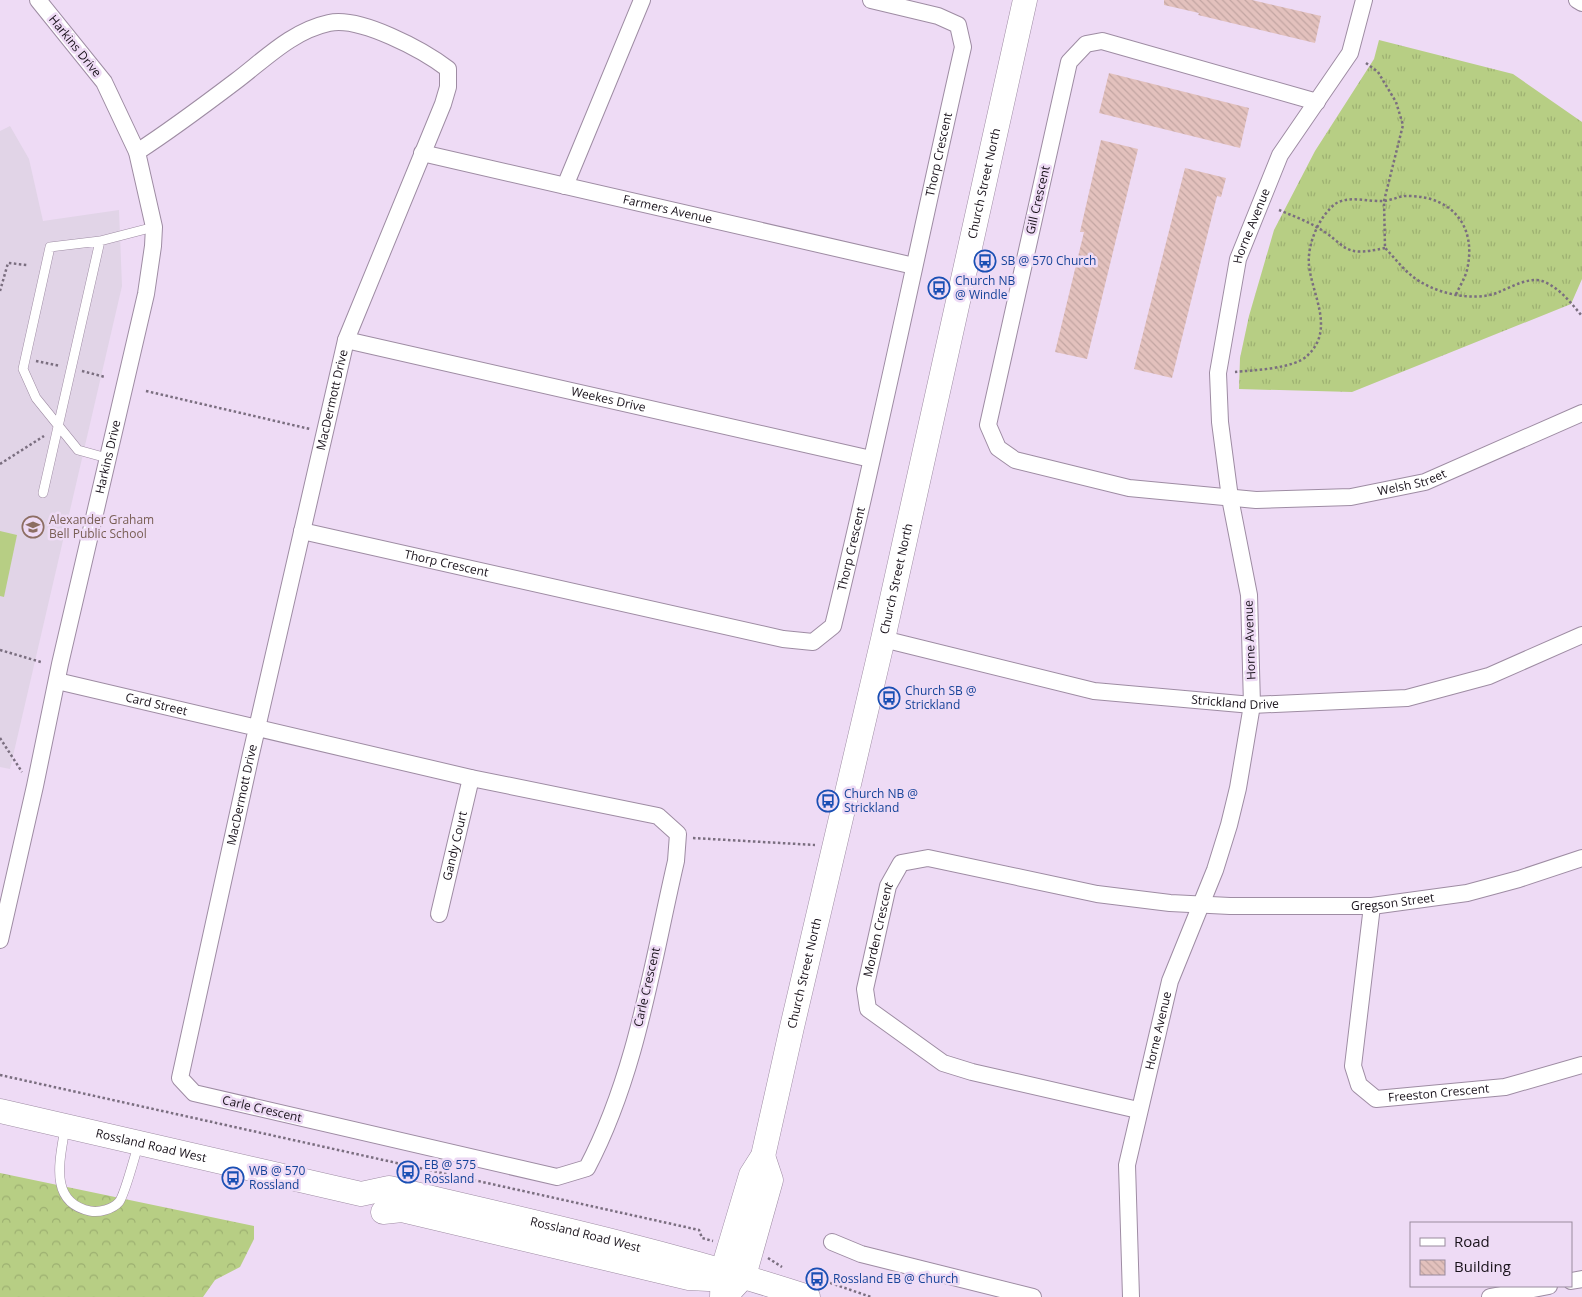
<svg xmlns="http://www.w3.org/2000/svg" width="1582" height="1297" font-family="'Open Sans',sans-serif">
<defs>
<pattern id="grass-tufts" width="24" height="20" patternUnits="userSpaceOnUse" patternTransform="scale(1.25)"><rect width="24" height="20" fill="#b7ce84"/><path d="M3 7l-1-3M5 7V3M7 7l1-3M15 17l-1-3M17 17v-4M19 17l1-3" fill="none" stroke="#9db071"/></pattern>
<pattern id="forest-crowns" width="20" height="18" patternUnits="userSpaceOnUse" patternTransform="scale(1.25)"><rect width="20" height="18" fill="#b7ce84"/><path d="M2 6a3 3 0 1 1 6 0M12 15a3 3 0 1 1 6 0" fill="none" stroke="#9db071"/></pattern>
<pattern id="building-back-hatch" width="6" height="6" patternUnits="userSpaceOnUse" patternTransform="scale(1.25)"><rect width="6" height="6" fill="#e3c1bd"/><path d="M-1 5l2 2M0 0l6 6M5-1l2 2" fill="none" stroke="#c2a5a2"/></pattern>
</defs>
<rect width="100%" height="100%" fill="#eedbf5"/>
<path fill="#e1d4e7" d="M10,126L29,159L43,221L119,210L122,286L10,769L0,767V131Z"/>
<path fill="url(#grass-tufts)" d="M1379,40L1513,74L1582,122V279L1571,304L1352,392L1239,389L1240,358L1249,316L1274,230L1315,151L1374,59Z"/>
<path fill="url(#forest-crowns)" d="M0,1173L254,1226V1239L240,1267L215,1280L203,1297H0Z"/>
<path fill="#b7ce84" d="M0,531L17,535L4,597L0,596Z"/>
<path fill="url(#building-back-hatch)" d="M1164,0H1252L1321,16L1315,43L1198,15L1199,13L1164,5Z
M1109,73L1249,108L1240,148L1099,113Z
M1101,140L1138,149L1087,359L1055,352L1084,232H1080Z
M1185,168L1226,178L1221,197L1217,196L1172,378L1134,369Z"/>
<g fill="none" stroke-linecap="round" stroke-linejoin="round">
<g stroke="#9e8ca3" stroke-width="10">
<path id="lane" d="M107,458L78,450L36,398L23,369L50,247L100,241L154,227
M43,493L100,241
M65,1127C61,1157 47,1202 90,1211C99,1213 113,1209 119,1202C125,1195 135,1154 139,1143"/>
</g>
<g stroke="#9e8ca3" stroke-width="18">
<g id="street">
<path d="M1577,0L1582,3"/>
<path id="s1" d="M1317,102L1102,41L1086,44L1069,62L988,425L998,448L1015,460L1129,488L1256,500L1351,497L1425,482L1582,413"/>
<path id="s2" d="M422,153L914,266"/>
<path d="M565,186L642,0"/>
<path id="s3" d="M346,340L871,459"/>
<path id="s4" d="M302,531L783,639L813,642L833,626C880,434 919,240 963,47L958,25L938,16L871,0"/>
<path id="s5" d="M883,639L1094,691L1252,705L1407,698L1489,676L1582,635"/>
<path id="s6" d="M57,681L471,778L658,816L678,834L676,861C652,964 637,1073 587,1168L557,1177L194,1093L180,1078L251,754L257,728L346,340L443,104L448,87V69C423,50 360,16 329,23C292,31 265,59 236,81C203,106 171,130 137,152"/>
<path id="s7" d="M1372,906L1353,1066L1359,1085L1376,1099L1505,1087L1582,1065"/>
<path id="s8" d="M439,914L471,778"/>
<path id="s9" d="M0,940L35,786L60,664L146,294L153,246L154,227L137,152L104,82L38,0"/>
<path id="s10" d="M1138,1110L972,1072L943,1063L868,1009L865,989L888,886L901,863L928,858L1097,894L1170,903L1230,906H1372L1467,893L1519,879L1582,858"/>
<path d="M832,1242L861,1254L1033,1297"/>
<path d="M1571,1281L1582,1279"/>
<path id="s11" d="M1131,1297L1127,1165L1170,981L1215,870L1229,825L1238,788L1252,705L1249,595L1230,498L1220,422L1218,373L1238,259L1280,155L1350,53L1364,0"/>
<path d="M1490,1297L1549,1286"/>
</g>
</g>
<g stroke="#9e8ca3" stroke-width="25">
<g id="secondary">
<path id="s12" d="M0,1111L361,1194L389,1188C530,1221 671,1252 808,1297"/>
<path d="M383,1212L402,1210L689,1278L728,1280"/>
<path d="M733,1288L744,1276L771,1180L763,1156"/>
<path id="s13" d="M722,1297L723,1269L751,1175L763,1156L792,1027L883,639L1025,0"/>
</g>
</g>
<path stroke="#7a6e7f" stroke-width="2.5" stroke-dasharray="2.5 2.5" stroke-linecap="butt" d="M1366,63L1378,72L1396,102L1403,125L1384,201L1385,248C1394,257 1402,268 1412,276C1433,293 1473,303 1499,292C1511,287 1528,277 1542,281C1559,287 1571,303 1582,316
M1279,210C1291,215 1304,220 1315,226C1349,245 1339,258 1385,248
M0,291L8,263L27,265
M36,361L60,366
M82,371L105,377
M1235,372C1253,370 1295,369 1308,355C1335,329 1312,295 1309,265C1307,244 1319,217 1335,204C1348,195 1369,202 1384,201C1393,200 1401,195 1410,196C1453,197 1477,227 1467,270C1465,278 1460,286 1456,294
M146,391L310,429
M0,464L44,436
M0,650L41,662
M0,738L22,772
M693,838L815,845
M0,1075L699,1230L702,1238L713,1241
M768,1258L782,1267
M816,1278L871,1297"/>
<use href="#lane" stroke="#fff" stroke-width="9"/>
<use href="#street" stroke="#fff" stroke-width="16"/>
<use href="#secondary" stroke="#fff" stroke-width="24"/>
</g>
<defs>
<g id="bus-ring" transform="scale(1.125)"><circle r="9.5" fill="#eedbf5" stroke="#1a4fb4" stroke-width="1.5"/><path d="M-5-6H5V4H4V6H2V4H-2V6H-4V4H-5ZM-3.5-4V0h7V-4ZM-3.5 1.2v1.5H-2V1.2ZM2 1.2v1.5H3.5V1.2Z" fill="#1a4fb4"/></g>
<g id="school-ring" transform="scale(1.125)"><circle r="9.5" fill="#eedbf5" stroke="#8d6e63" stroke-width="1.5"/><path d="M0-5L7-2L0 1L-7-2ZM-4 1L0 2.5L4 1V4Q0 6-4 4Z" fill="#8d6e63"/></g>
</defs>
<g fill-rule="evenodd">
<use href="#bus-ring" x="985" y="261"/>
<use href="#bus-ring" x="939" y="288"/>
<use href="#school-ring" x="33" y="527"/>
<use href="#bus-ring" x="889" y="698"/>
<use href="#bus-ring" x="828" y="801"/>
<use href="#bus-ring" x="408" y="1172"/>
<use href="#bus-ring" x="233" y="1178"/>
<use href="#bus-ring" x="817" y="1279"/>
</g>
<g text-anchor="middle" stroke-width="5" stroke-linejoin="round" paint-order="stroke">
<g font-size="12" fill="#19121b" stroke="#eedbf5">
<text transform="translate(75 46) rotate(51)" y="4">Harkins Drive</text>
<text dy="4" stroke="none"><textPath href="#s4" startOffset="1032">Thorp Crescent</textPath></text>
<text dy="4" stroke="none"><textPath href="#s13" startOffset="1146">Church Street North</textPath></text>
<text transform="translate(1038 200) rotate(-77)" y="4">Gill Crescent</text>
<text dy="4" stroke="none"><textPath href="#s2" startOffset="252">Farmers Avenue</textPath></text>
<text dy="4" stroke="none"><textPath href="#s11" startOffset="1096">Horne Avenue</textPath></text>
<text dy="4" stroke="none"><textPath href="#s6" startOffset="2110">MacDermott Drive</textPath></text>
<text dy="4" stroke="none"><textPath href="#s3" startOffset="269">Weekes Drive</textPath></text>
<text dy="4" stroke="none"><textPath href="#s9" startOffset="495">Harkins Drive</textPath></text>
<text dy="4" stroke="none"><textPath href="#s1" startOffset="1085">Welsh Street</textPath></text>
<text dy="4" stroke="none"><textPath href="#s4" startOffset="628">Thorp Crescent</textPath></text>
<text dy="4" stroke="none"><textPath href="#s4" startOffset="148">Thorp Crescent</textPath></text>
<text dy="4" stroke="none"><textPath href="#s13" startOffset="741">Church Street North</textPath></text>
<text transform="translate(1250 640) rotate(-92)" y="4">Horne Avenue</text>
<text dy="4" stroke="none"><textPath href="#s5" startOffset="359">Strickland Drive</textPath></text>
<text dy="4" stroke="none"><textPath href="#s6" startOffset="102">Card Street</textPath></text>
<text dy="4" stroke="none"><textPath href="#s6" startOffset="1705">MacDermott Drive</textPath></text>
<text dy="4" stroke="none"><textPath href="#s8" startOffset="70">Gandy Court</textPath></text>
<text dy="4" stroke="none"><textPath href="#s10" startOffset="942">Gregson Street</textPath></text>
<text dy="4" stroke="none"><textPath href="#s10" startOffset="374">Morden Crescent</textPath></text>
<text dy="4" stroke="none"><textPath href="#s13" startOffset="336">Church Street North</textPath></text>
<text transform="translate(647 987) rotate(-77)" y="4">Carle Crescent</text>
<text dy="4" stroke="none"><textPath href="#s11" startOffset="270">Horne Avenue</textPath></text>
<text dy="4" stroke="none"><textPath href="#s7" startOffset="266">Freeston Crescent</textPath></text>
<text transform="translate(262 1109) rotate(13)" y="4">Carle Crescent</text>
<text dy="4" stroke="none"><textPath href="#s12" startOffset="155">Rossland Road West</textPath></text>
<text dy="4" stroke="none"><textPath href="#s12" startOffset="601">Rossland Road West</textPath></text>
</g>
<g font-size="12" fill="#164399" stroke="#eedbf5" text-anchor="start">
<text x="1001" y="265">SB @ 570 Church</text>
<text x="955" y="285">Church NB<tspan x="955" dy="14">@ Windle</tspan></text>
<text x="905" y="695">Church SB @<tspan x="905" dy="14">Strickland</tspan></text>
<text x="844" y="798">Church NB @<tspan x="844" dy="14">Strickland</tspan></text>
<text x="424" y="1169">EB @ 575<tspan x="424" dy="14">Rossland</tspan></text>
<text x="249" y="1175">WB @ 570<tspan x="249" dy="14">Rossland</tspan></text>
<text x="833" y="1283">Rossland EB @ Church</text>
</g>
<g font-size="12" fill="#785e54" stroke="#eedbf5" text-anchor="start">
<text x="49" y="524">Alexander Graham<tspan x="49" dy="14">Bell Public School</tspan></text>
</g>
</g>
<rect x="1410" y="1222" width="162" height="65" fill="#eedbf5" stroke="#998b9e"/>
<rect x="1420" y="1238" width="25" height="8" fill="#ffffff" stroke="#998b9e"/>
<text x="1454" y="1247" font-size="15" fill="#19121b">Road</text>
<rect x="1420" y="1260" width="25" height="15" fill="url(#building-back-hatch)" stroke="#998b9e"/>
<text x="1454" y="1272" font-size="15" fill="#19121b">Building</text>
</svg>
